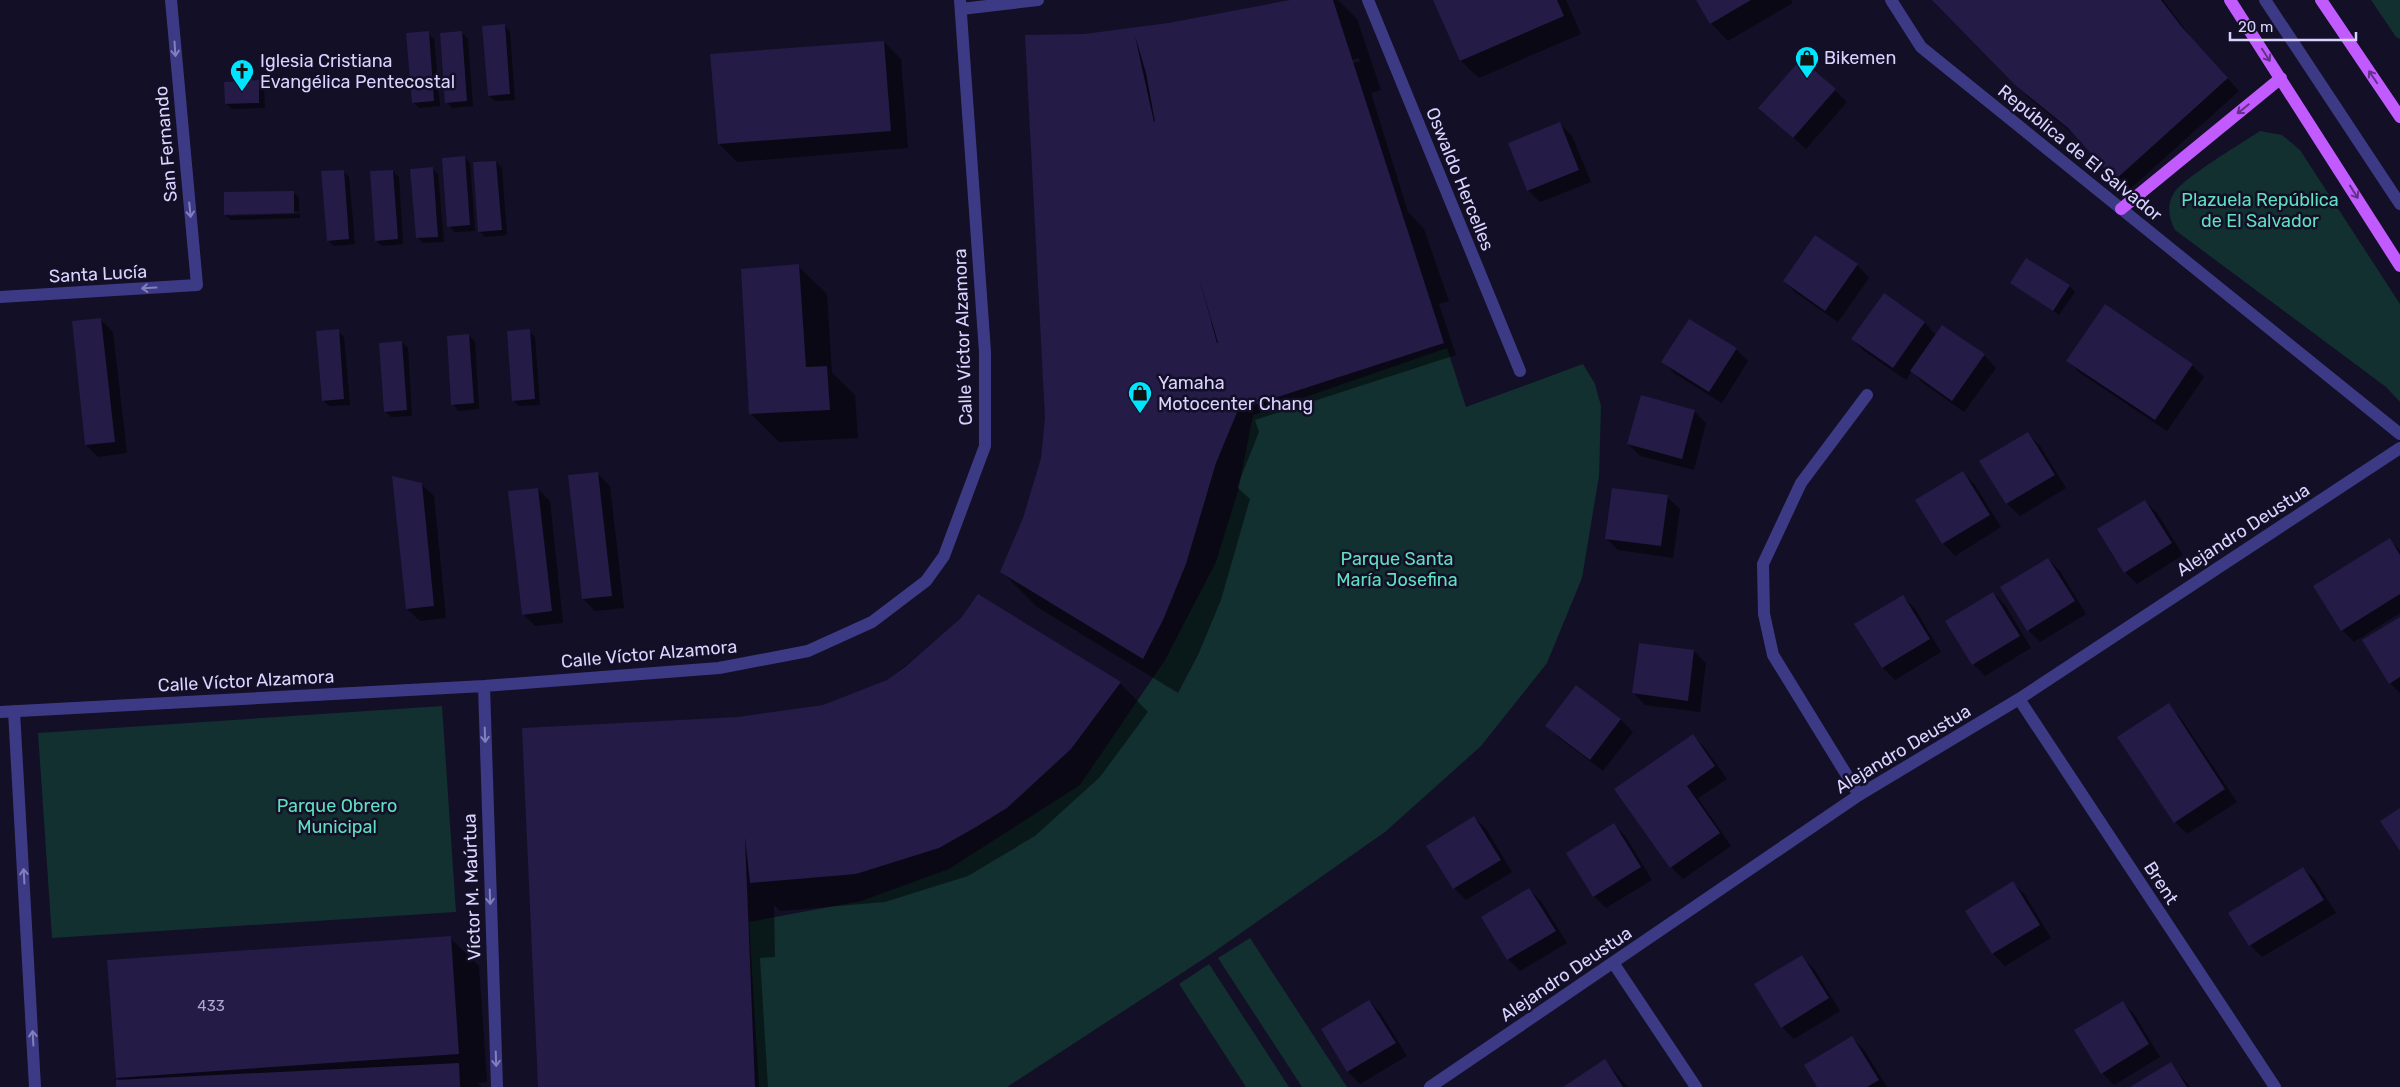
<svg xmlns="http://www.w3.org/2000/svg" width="2400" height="1087" font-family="Rubik,sans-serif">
<rect width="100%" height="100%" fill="#130f26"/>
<path fill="#12302f" d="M2371,0H2400V39L2396,37Z
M2260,131L2282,135L2300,150L2400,304V402L2386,387L2175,230C2169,218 2166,205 2174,193C2183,178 2242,143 2260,131Z
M1447,348L1466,407L1583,364L1595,384L1601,406L1599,476L1582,578L1547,663L1481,746L1385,832L1211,954L1007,1087H759L749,922L861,901L949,869L1080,785L1165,660L1216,562L1238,491L1253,415Z
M442,706L456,912L52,938L38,733Z
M1250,938L1347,1087H1302L1218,958Z
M1209,964L1289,1087H1246L1179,984Z"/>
<path fill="#0007" fill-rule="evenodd" d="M1296,0H1338L1357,19L1381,90L1371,93L1408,212L1424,229L1449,301L1439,304L1456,355L1255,420L1259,432L1237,487L1250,499L1221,600L1198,655L1178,693L1037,607L1002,572L1024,518L1042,458L1085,36L1241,12ZM1359,58L1360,61L1176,116V113ZM1200,283L1206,298L1213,321L1210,322Z
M1435,0H1566L1581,34L1479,78L1461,61Z
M1698,0H1791L1793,3L1728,41L1711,23Z
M1934,0H2163L2193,40L2239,91L2128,191L2077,137L2028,97Z
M505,26L510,32L515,100L495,101L489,95Z
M428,33L434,39L440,106L419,108L413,102Z
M462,33L468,39L473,106L452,108L447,102Z
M884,42L901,59L908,148L737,162L719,144L712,56Z
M258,82L264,88L265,108L232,109L226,103Z
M1835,90L1847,102L1806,149L1760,108Z
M1560,124L1572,136L1591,182L1540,202L1528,190Z
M464,157L470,163L475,231L455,232L449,226Z
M496,162L502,168L507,235L485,237L479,231Z
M432,168L438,174L444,242L423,243L417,237Z
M343,171L349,177L355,244L334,246L328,240Z
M393,171L399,177L403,244L382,246L376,240Z
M293,192L299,198V211L229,214V216L300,214V218L231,220L225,214Z
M1857,265L1869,278L1838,322L1796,293L1784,281Z
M798,266L827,294L832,373L855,395L858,438L779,442L751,414L742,270Z
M2012,283L2069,286L2075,292L2059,315Z
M1884,295L1925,323L1936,335L1984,355L1996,368L1964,412L1923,383L1912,371L1906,380L1864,351L1852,339Z
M101,320L113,332L127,453L98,457L86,445Z
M338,331L344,337L350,405L329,406L323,400Z
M529,331L535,337L540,405L519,406L513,400Z
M469,336L475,341L479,409L459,411L453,405L448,337Z
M402,342L408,348L412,416L391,417L385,411Z
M1736,349L1748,361L1722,403L1675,374L1663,362Z
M2068,361L2192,365L2204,377L2167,431L2080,373Z
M1694,411L1706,423L1694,470L1640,456L1628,444Z
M2028,434L2040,446L2066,488L2020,516L2007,504L1981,462Z
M1963,473L1975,485L2001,527L1955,556L1943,543L1917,501Z
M598,474L610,486L624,608L595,611L583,599Z
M421,484L434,496L446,618L420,621L407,609Z
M538,489L550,501L563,623L535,626L523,614Z
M1667,497L1680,509L1673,558L1618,550L1606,538Z
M2145,501L2157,513L2183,555L2137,584L2125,572Z
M2389,540L2400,550V613L2354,642L2342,630Z
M2048,559L2060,571L2086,614L2040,642L2028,630Z
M1993,593L2005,605L2031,648L1985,676L1973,664Z
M978,595L1120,683L1148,712L1100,777L1035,836L968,876L885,902L780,911L774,905L775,957L760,958L768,1087H540L738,719L823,707L887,681L962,619Z
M1903,597L1915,609L1941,652L1895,680L1883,668Z
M2400,618V693L2390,683Z
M1694,651L1706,663L1700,712L1645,705L1633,692Z
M1576,687L1621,720L1633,732L1603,771L1559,738L1547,726Z
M2168,705L2180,717L2237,802L2187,834L2175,822Z
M1693,736L1705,748L1727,779L1698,798L1731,846L1683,879L1671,867Z
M1474,817L1486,829L1512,872L1466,900L1454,888Z
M1614,825L1626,837L1652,880L1606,908L1594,896Z
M2303,868L2315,880L2336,913L2262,957L2250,945Z
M2013,883L2025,895L2051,938L2005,966L1993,954L1967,912Z
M1528,889L1541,901L1567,943L1520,971L1508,959L1482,917Z
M450,938L479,966L487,1082L478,1083L482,1087H117L121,1081L117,1077Z
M1802,957L1814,969L1840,1011L1794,1039L1782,1027Z
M1369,1001L1381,1014L1407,1056L1360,1084L1348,1072L1322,1030Z
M2122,1002L2134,1014L2160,1057L2114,1085L2102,1073Z
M1852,1038L1864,1050L1887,1087H1819Z
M1605,1061L1628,1087H1565Z
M2171,1064L2190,1087H2133Z"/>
<path fill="#241b47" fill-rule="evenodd" d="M1290,0H1333L1444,343L1238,410L1216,463L1186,564L1163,620L1143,659L1000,572L1023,518L1041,458L1045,418L1025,35L1084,34L1168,23ZM1135,36L1146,73L1155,122H1154ZM1199,278L1205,298L1218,343H1217Z
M1433,0H1557L1564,16L1460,61Z
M1696,0H1751L1710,24Z
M1932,0H2161L2181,26L2228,78L2115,180L2068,128L2015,85Z
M505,24L510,94L488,96L482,26Z
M429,31L434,101L412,103L406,33Z
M462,31L467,101L445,103L440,33Z
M884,41L891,131L718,144L710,54Z
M1801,59L1836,89L1793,138L1758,108Z
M259,80V103L225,104L224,82Z
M1560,122L1579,170L1527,191L1508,143Z
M465,156L470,225L447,227L442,158Z
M496,161L502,230L478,232L473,162Z
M433,167L438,237L416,238L410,169Z
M344,170L349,239L327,241L321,171Z
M393,170L398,239L375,241L370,171Z
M294,191V213L224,215V192Z
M1815,235L1858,264L1825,311L1783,281Z
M2026,258L2070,285L2053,311L2010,283Z
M799,264L806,367L827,366L830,410L749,414L741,269Z
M1884,293L1925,322L1893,368L1851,339Z
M2105,304L2193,364L2155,420L2066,361Z
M101,318L115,442L85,445L72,321Z
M1689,319L1737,348L1709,392L1661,362Z
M1942,325L1985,354L1952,401L1910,371Z
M339,329L344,399L322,401L316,331Z
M530,329L535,399L512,401L507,331Z
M469,334L474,403L451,405L447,336Z
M402,341L407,410L384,412L379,343Z
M1641,395L1695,410L1682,459L1627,444Z
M2028,432L2055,475L2006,504L1979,461Z
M1963,471L1990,515L1942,544L1915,500Z
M598,472L612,596L582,599L568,475Z
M392,476L422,483L434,606L406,609Z
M538,488L552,611L522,615L508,491Z
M1612,488L1668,495L1661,546L1605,539Z
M2145,500L2172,543L2124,573L2097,529Z
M2390,538L2400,555V594L2341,631L2313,586Z
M2048,558L2075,601L2027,631L2000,587Z
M1993,592L2020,636L1972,665L1945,621Z
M978,594L1121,682L1071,749L1007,808L976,827L939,848L856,874L750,883L745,837L755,1087H538L522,728L738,717L823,705L887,680L905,667L961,618Z
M1903,595L1930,639L1882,668L1854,624Z
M2400,617V677L2389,684L2362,640Z
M1639,643L1694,650L1688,701L1632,693Z
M1576,685L1621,719L1590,760L1545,726Z
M2169,703L2225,789L2174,823L2117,737Z
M1693,734L1715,766L1687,786L1720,833L1670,868L1614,789Z
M2400,808V851L2380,821Z
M1474,816L1501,860L1453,889L1426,846Z
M1614,823L1641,867L1593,897L1566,853Z
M2303,867L2324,900L2249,946L2228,913Z
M2013,881L2040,925L1992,954L1965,911Z
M1529,888L1556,931L1507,960L1481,917Z
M451,936L459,1054L116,1078L107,960Z
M1802,955L1829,998L1781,1028L1754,984Z
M1369,1000L1396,1043L1347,1072L1321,1029Z
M2123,1001L2149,1044L2101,1074L2074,1030Z
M1852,1036L1879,1080L1867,1087H1817L1804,1065Z
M1605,1059L1623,1087H1563Z
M2171,1062L2187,1087H2130Z
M459,1063L460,1087H116V1080Z"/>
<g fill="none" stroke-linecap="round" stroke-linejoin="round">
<path stroke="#3d3a85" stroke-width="12" d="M1368,0L1520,371
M1891,0L1921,47L2400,434
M2265,0L2400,204
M961,9L1038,0
M0,297L197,285L171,0
M484,686L497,1087
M2019,699L2275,1087
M14,711L35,1087
M0,712L484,686L719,668L808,651L872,622L926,581L944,556L985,446V352L960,0
M1859,795L1773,655L1764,614L1763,564L1801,483L1867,395
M1614,964L1696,1087
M1430,1087L1859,795L2019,699L2400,448"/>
<path stroke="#c25bff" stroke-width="12" d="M2230,0L2400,266
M2321,0L2400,117
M2121,209L2281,78"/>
</g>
<defs><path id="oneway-shaft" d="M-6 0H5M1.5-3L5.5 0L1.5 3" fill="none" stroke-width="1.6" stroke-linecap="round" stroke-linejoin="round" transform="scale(1.25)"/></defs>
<g stroke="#837fbc">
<use href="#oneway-shaft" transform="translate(175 49) rotate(86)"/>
<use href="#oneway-shaft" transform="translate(190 210) rotate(84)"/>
<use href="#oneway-shaft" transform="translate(149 288) rotate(177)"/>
<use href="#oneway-shaft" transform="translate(485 735) rotate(88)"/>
<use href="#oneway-shaft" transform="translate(24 876) rotate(-93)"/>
<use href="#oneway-shaft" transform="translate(490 897) rotate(88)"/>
<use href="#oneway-shaft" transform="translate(33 1038) rotate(-93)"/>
<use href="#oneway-shaft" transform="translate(496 1059) rotate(88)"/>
</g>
<g stroke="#623188">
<use href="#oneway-shaft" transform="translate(2266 55) rotate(57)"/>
<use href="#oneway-shaft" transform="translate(2373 77) rotate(-124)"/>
<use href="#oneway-shaft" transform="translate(2243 109) rotate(141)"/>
<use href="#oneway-shaft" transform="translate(2354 192) rotate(58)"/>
</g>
<defs>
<g id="shop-pin" transform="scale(1.25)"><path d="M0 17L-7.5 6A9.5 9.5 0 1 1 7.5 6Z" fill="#00e5ff" stroke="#130f26"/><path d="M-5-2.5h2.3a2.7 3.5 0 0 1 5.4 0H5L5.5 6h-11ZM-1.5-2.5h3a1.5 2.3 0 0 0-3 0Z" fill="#111"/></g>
<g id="church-pin" transform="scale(1.25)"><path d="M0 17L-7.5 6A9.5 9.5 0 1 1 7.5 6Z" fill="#00e5ff" stroke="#130f26"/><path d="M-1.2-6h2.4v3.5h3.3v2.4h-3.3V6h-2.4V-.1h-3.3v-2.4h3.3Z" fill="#111"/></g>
</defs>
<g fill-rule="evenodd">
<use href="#shop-pin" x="1807" y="58"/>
<use href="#church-pin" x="242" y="71"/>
<use href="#shop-pin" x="1140" y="393"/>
</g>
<g text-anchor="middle" stroke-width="5" stroke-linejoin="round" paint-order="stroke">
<g font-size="15" fill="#aca6d1">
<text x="211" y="1011">433</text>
</g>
<g font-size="18" fill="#d9d4ff" stroke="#130f26" text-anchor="start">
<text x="1824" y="64">Bikemen</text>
<text x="260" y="67">Iglesia Cristiana<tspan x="260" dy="21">Evangélica Pentecostal</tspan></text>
<text x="1158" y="389">Yamaha<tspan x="1158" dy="21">Motocenter Chang</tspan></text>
</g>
<g font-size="18" fill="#d9d4ff" stroke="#130f26">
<text transform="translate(166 144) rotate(-95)" y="6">San Fernando</text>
<text transform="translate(2080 153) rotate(39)" y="6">República de El Salvador</text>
<text transform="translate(1460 179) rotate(68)" y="6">Oswaldo Hercelles</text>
<text transform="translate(98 274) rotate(-3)" y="6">Santa Lucía</text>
<text transform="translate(963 337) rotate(-92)" y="6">Calle Víctor Alzamora</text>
<text transform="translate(2243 530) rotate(-33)" y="6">Alejandro Deustua</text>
<text transform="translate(649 654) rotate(-5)" y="6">Calle Víctor Alzamora</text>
<text transform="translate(246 681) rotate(-3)" y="6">Calle Víctor Alzamora</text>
<text transform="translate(1903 749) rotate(-31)" y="6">Alejandro Deustua</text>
<text transform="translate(2161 883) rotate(57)" y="6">Brent</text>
<text transform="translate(472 887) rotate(-92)" y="6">Víctor M. Maúrtua</text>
<text transform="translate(1566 974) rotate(-34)" y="6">Alejandro Deustua</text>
</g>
<g font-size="18" fill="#5fe0c0" stroke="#130f26">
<text x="2260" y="206">Plazuela República<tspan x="2260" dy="21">de El Salvador</tspan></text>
<text x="1397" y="565">Parque Santa<tspan x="1397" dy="21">María Josefina</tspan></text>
<text x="337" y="812">Parque Obrero<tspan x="337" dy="21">Municipal</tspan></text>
</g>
</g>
<path d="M2230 32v8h126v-8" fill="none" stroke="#d9d4ff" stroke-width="2.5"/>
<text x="2238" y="32" font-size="15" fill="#d9d4ff" stroke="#130f26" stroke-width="4" paint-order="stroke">20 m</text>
</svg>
